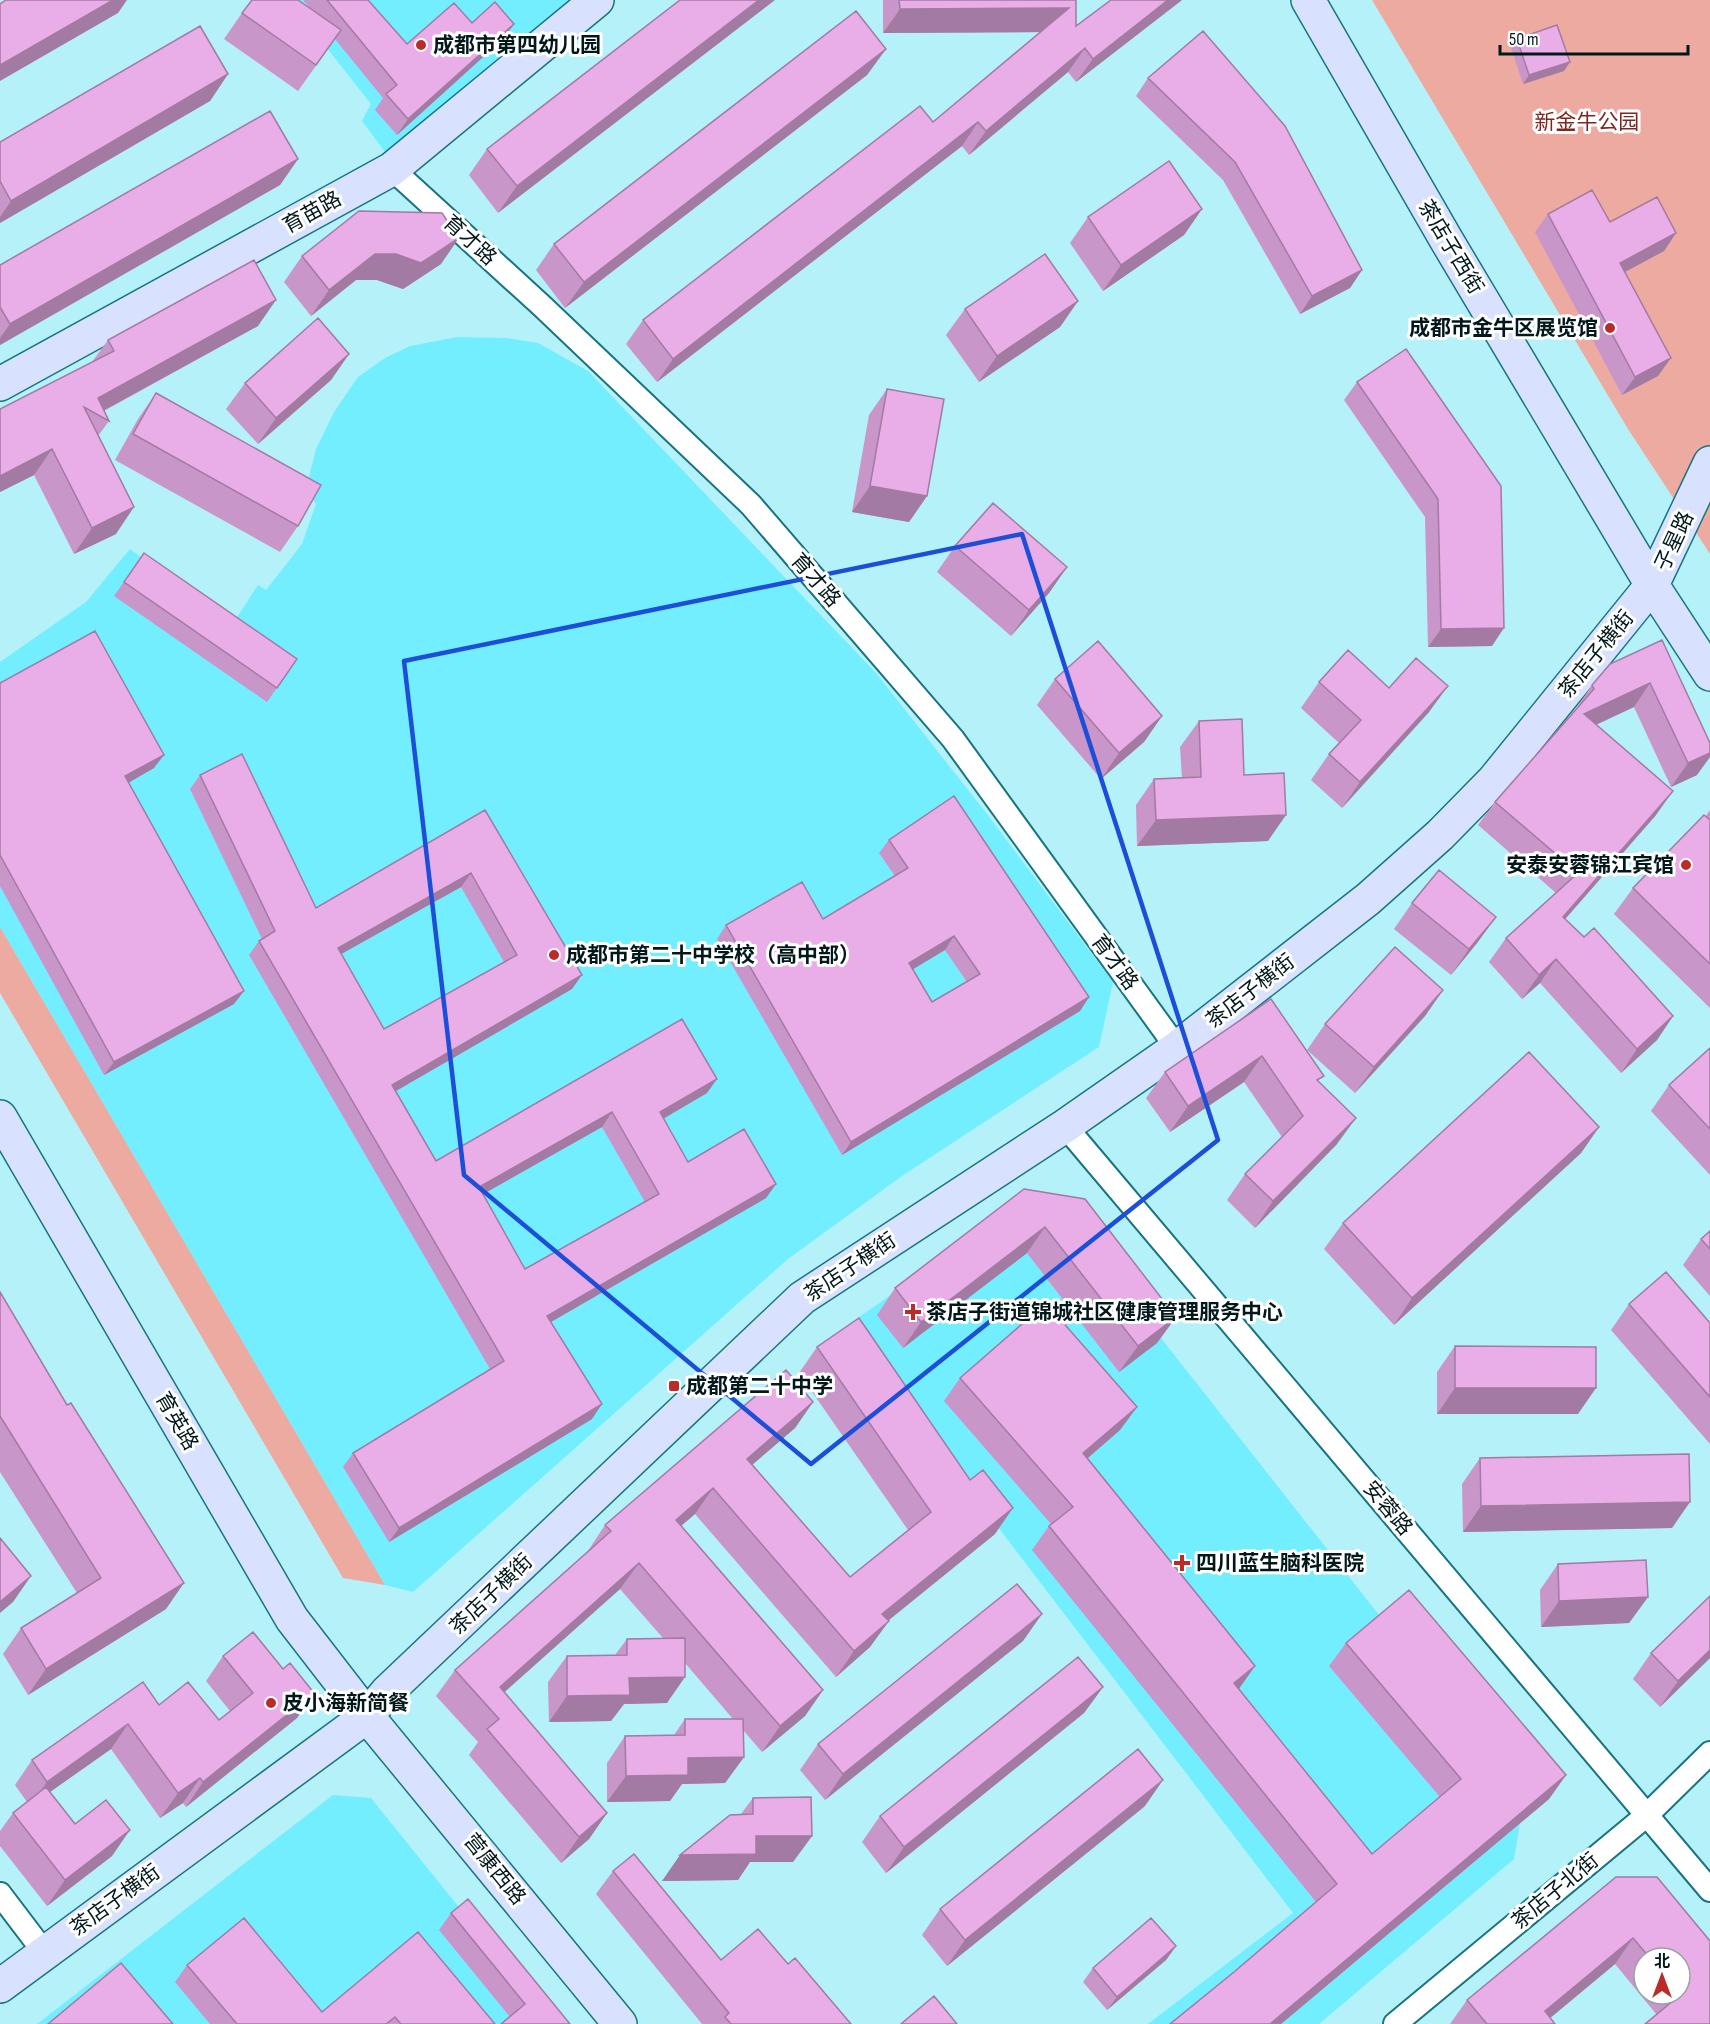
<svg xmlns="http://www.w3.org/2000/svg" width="1710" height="2024" font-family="'Sofia Sans Condensed','Noto Sans SC',sans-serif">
<rect width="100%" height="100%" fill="#b5f1f9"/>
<path fill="#73eeff" d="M289,0H572L388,156L362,121L371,104Z
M457,337L506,338L538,343L588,371L876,673L987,814L1113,982L1099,1047L902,1176L788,1259L413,1592L385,1585L0,927V662L86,602L130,549L232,625L258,585L266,590L302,544L316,504L306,489L316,449L334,412L358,377L385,358L410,346Z
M1002,1217L1068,1220L1524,1799L1514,1859L1319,2024H1148L1293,1913L845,1327Z
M333,1795L371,1798L553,2024H37Z"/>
<path fill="#edaaa1" d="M1372,0H1710V554L1628,429Z
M0,927L385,1585L343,1578L0,993Z"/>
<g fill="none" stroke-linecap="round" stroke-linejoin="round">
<g stroke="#187580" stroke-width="26">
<path id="street" d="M392,169L542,306L751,505L953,739L1177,1048
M1065,1126L1710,1890
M0,1894L44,1952
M1395,2024L1647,1815L1710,1753"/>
</g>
<g stroke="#187580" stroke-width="36">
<path id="secondary" d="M1308,0L1447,241L1652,585L1710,674
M0,384L392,169L597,0
M0,1117L292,1619L367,1716L620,2024
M0,1986L367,1716L387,1692L802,1298L1065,1126L1177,1048L1368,899L1440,835L1494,780L1652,585L1710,463"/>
</g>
<use href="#street" stroke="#fff" stroke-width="22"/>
<use href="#secondary" stroke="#d8e2fe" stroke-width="33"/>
</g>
<path fill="#c896c8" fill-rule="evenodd" d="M303,0H368L407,44L472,23L514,24L503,39L397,135L375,110L383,98L335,39L298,91L224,39L242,13L310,8Z
M680,0L498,213L469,175L487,149Z
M883,0H1076V26L1111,0H1182L1076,82L1068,72L969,155L962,146L657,382L626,344L643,320L933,122L1040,32L883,33Z
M1517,39L1564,71L1523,84L1511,48Z
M886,49L867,75L565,308L536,270L554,244Z
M228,74L210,101L0,223V142Z
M1148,78L1362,270L1350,288L1300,314L1223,180L1136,96Z
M298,159L280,185L0,345V265Z
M1202,209L1184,235L1103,291L1070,243L1088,217Z
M1548,214L1610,222L1676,233L1664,251L1625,272L1658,376L1622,395L1535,232Z
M302,256L441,264L403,289L377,280H356L311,316L284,282Z
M1078,301L1060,327L979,382L946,335L965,309Z
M258,326L104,411L109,421L98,436L116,534L74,554L34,475L0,492V409L92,362L108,340Z
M1406,349L1492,646L1428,647L1425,517L1344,400L1357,382Z
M349,354L331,380L258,444L226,409L245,383Z
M887,389L927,496L909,522L852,512L869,415Z
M156,393L298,526L280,552L115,460L138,419Z
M955,546L1067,567L1049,593L1011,636L937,572Z
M144,553L297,659L267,702L114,596Z
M1662,640L1697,775L1671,787L1634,707L1596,725L1656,815L1565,919L1673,1016L1657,1040L1621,1073L1540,983L1522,999L1489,962L1506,938L1556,893L1478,825L1495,802L1576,709L1592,685Z
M1055,679L1162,716L1144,742L1101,779L1037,705Z
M1319,682L1389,688L1429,712L1342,808L1311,780L1329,754L1339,743L1301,708Z
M0,683L154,768L129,782L234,1004L104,1075L0,886Z
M1199,721L1244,775L1268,841L1137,846L1136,805L1154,779L1182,778L1180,747Z
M200,775L316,908L485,810L572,989L396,1091L436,1161L682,1019L707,1093L663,1119L688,1162L776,1184L766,1198L551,1322L592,1419L389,1542L343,1467L353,1453L490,1369L249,955L259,941L262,939L190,789ZM461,887L504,962L384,1029L341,954ZM602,1127L645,1202L525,1269L483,1194Z
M1710,810V1008L1614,914L1633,888L1706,816Z
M889,840L1089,997L1080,1011L842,1155L717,939L726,925L823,919L895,876L879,853ZM945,950L967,982L932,1002L913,969Z
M1412,903L1496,917L1477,943L1451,975L1394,929Z
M1443,990L1425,1016L1355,1093L1307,1050L1325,1024Z
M1271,999L1319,1082L1337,1144L1255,1228L1227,1200L1245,1174L1282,1137L1244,1082L1170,1132L1146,1098L1165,1072Z
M1710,1048V1175L1651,1111L1669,1085Z
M1599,1127L1581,1153L1394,1325L1324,1249L1343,1223Z
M1024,1189L1176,1317L1157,1343L1119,1372L1027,1253L903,1348L877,1315L895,1288Z
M1710,1231V1296L1683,1265L1701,1239Z
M0,1292L166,1609L28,1695L3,1654L21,1628L77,1593L0,1472Z
M1629,1304L1710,1323V1444L1611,1330Z
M1455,1346L1578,1414H1437V1372Z
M817,1347L995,1534L888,1621L870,1647L836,1677L695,1514L681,1526L823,1690L805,1716L762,1752L743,1730L744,1757L725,1783L682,1784L670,1801L607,1802V1763L625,1736L674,1735L685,1719H733L685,1663L667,1703L624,1704L611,1721L549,1722L548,1682L567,1656L615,1655L627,1639L663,1638L620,1589L504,1692L607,1813L589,1839L561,1863L469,1755L478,1742L436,1696L455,1670L588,1551L605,1525L813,1402L795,1428L752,1464L850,1577L908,1530L799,1373Z
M960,1378L1137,1407L1120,1430L1088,1458L1255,1666L1239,1689L1372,1854L1440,1797L1329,1666L1346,1643L1566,1775L1549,1799L1281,2024H1170L1234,1972L1316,1902L1032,1550L1049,1526L1051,1524L944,1401Z
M1480,1458L1672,1528L1463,1532L1462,1484Z
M1558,1564L1648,1597L1629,1623L1541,1627L1540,1590Z
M1710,1596V1658L1660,1707L1633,1679L1651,1653Z
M1023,1641L825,1800L800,1770L818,1744Z
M223,1656L283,1669L314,1693L297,1718L186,1807L183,1803L160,1818L111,1749L50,1792L75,1824L112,1856L47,1906L0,1846V1831L13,1813L27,1802L15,1785L32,1760L159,1705L219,1720L230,1711L206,1681Z
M1103,1687L1084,1713L886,1873L862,1842L880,1816Z
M753,1798L812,1836L793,1862H750L738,1880L662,1881L741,1814Z
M1145,1806L947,1966L922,1935L940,1909Z
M613,1871L721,1960L788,1964L851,2024H702L596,1894Z
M1616,1877H1657L1710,1941V2024H1645L1657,2015L1615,1964L1550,2018L1555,2024H1450L1467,2000ZM1644,1958H1680V1994H1644Z
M451,1913L570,2024L510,2017L439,1930Z
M1176,1946L1166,1960L1107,2010L1083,1982L1093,1968Z
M187,1965L322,2012L495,2024H210L175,1982Z"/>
<path fill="#a37aa2" d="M113,0H127L118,13L0,81V65Z
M759,0H775L498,213L517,186Z
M1168,0H1182L1076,82L1093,59Z
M1069,8L1052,32L883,33L900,9Z
M514,24L503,39L397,135L408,119Z
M1085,48L1068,72L969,155L986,131Z
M886,49L867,75L565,308L584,282Z
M1570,62L1564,71L1523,84L1529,75Z
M228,74L210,101L0,223V217L11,201Z
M978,122L962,146L657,382L673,359Z
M298,159L280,185L0,345V338L10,324Z
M1202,209L1184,235L1103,291L1121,265Z
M1676,233L1664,251L1608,281L1620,263Z
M459,238L441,264L403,289L377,280H356L311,316L329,290L375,254Z
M1362,270L1350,288L1300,314L1312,296Z
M276,300L258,326L97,414L98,398Z
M1078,301L1060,327L979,382L997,356Z
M349,354L331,380L258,444L276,418Z
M1671,358L1658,376L1622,395L1635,377Z
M52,449L34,475L0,492V476Z
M870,486L927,496L909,522L852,512Z
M134,507L116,534L74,554L92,528Z
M1067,567L1049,593L1011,636L1029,610Z
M1504,628L1492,646L1428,647L1441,629Z
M1650,683L1634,707L1567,738L1584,714Z
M1448,686L1429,712L1342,808L1360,782Z
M1162,716L1144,742L1101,779L1119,753Z
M1710,753V757L1697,775L1671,787L1688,763Z
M164,755L154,768L116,790L125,776Z
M1673,791L1656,815L1546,941L1563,917Z
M1286,815L1268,841L1137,846L1156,820Z
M471,873L461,887L327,962L338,948Z
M1496,917L1477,943L1451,975L1469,949Z
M954,936L945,950L900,977L909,963Z
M1556,959L1540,983L1522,999L1539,975Z
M582,975L572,989L382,1099L392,1085Z
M1443,990L1425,1016L1355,1093L1374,1067Z
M244,991L234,1004L104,1075L114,1062Z
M1089,997L1080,1011L842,1155L851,1142Z
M1673,1016L1657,1040L1621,1073L1637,1049Z
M1262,1056L1244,1082L1170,1132L1188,1106Z
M717,1079L707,1093L649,1127L660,1112Z
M612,1112L602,1127L469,1202L479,1187Z
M1356,1118L1337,1144L1255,1228L1273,1201Z
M1599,1127L1581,1153L1394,1325L1412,1298Z
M776,1184L766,1198L537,1330L547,1316Z
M1045,1227L1027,1253L903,1348L921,1322Z
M1176,1317L1157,1343L1119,1372L1138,1346Z
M1455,1388H1596L1578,1414H1437Z
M813,1402L795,1428L729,1485L747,1459Z
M602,1404L592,1419L389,1542L399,1528Z
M1137,1407L1120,1430L1067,1476L1083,1453Z
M713,1488L695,1514L657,1546L676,1520Z
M1690,1502L1672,1528L1463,1532L1481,1506Z
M1013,1508L995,1534L864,1640L882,1614Z
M639,1563L620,1589L488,1707L500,1687Z
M31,1576L13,1602L0,1613V1602Z
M184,1583L166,1609L28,1695L46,1669Z
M1648,1597L1629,1623L1541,1627L1559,1601Z
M1042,1614L1023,1641L825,1800L843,1774Z
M889,1621L870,1647L836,1677L854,1651Z
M1710,1650V1658L1660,1707L1678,1681Z
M1255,1666L1238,1690L1234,1683Z
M685,1677L667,1703L624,1704L611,1721L549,1722L567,1696L629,1678Z
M1103,1687L1084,1713L886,1873L904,1847Z
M823,1690L805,1716L762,1752L780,1726Z
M314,1693L297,1718L186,1807L203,1782Z
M128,1724L111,1749L30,1806L47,1782Z
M744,1757L725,1783L682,1784L670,1801L607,1802L626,1776L688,1758Z
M1566,1775L1549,1799L1281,2024H1270Z
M200,1778L183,1803L160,1818L178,1793Z
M1163,1780L1145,1806L947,1966L965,1940Z
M607,1813L589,1839L561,1863L579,1837Z
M130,1830L112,1856L47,1906L65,1880Z
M756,1836H812L793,1862H750L738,1880L662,1881L680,1855Z
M1633,1938L1615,1964L1543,2024L1545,2011Z
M1176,1946L1166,1960L1107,2010L1117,1997Z"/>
<path fill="#e9aee8" stroke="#a37aa2" stroke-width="1.5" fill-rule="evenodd" d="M6,0H113L0,65V4Z
M252,0H298L341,30L316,65L242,13Z
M327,0H368L407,44L454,3L472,23L495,2L514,24L408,119L386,94L397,85Z
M680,0H759L517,186L487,149Z
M899,0H1076V26L1111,0H1168L1093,59L1085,48L986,131L978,122L673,359L643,320L920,106L933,122L1069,8L900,9Z
M856,11L886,49L584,282L554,244Z
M1557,25L1570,62L1529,75L1517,39Z
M200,26L228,74L11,201L0,181V142Z
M1203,31L1285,126L1362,270L1312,296L1235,162L1148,78Z
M270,111L298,159L10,324L0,307V265Z
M1169,161L1202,209L1121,265L1088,217Z
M1592,190L1610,222L1657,197L1676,233L1620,263L1671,358L1635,377L1548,214Z
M359,211L442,213L459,238L421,263L396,254H375L329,290L302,256Z
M1045,254L1078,301L997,356L965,309Z
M254,260L276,300L98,398L109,421L84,407L134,507L92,528L52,449L0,476V409L114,351L108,340Z
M318,318L349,354L276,418L245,383Z
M1406,349L1501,486L1504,628L1441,629L1438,499L1357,382Z
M887,389L944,399L927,496L870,486Z
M156,393L321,485L298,526L133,434Z
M993,503L1067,567L1029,610L955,546Z
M144,553L297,659L277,688L124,582Z
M95,631L164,755L125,776L244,991L114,1062L0,855V683Z
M1662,640L1710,743V753L1688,763L1650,683L1584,714L1673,791L1563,917L1584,937L1594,928L1673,1016L1637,1049L1556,959L1539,975L1506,938L1578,873L1495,802L1594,689L1592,685L1610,664Z
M1098,641L1162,716L1119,753L1055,679Z
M1348,650L1389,688L1416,658L1448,686L1360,782L1329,754L1361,720L1319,682Z
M1242,719L1244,775L1284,773L1286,815L1156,820L1154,779L1201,777L1199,721Z
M242,754L316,908L485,810L582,975L392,1085L436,1161L682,1019L717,1079L660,1112L688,1162L744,1129L776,1184L547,1316L602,1404L399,1528L353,1453L504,1361L259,941L275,931L200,775ZM471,873L517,955L384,1029L338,948ZM612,1112L659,1194L525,1269L479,1187Z
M954,796L1089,997L851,1142L726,925L802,882L823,919L908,868L889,840ZM954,936L980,974L932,1002L909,963Z
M1704,815L1710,820V964L1633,888Z
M1439,870L1496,917L1469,949L1412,903Z
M1395,947L1443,990L1374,1067L1325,1024Z
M1271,999L1324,1076L1317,1080L1356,1118L1273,1201L1245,1174L1303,1116L1262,1056L1188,1106L1165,1072Z
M1710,1048V1129L1669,1085Z
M1529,1052L1599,1127L1412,1298L1343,1223Z
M1024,1189L1085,1199L1176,1317L1138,1346L1045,1227L921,1322L895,1288Z
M1710,1231V1249L1701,1239Z
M1666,1272L1710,1323V1397L1629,1304Z
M0,1292L67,1405L71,1403L184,1583L46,1669L21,1628L101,1578L0,1416Z
M1046,1303L1137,1407L1083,1453L1255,1666L1234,1683L1372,1854L1461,1779L1346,1643L1409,1590L1566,1775L1270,2024H1170L1234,1972L1337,1884L1049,1526L1073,1507L960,1378Z
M859,1318L970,1480L983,1470L1013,1508L882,1614L889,1621L854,1651L713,1488L676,1520L823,1690L780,1726L639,1563L500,1687L607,1813L579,1837L487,1729L499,1719L455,1670L611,1531L605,1525L786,1370L813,1402L747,1459L850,1577L931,1512L817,1347Z
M1455,1346L1596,1347V1388H1455Z
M1689,1454L1690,1502L1481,1506L1480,1458Z
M0,1538L31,1576L0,1602Z
M1646,1560L1648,1597L1559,1601L1558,1564Z
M1017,1584L1042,1614L843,1774L818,1744Z
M1710,1596V1650L1678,1681L1651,1653Z
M253,1632L283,1669L290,1663L314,1693L203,1782L200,1778L178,1793L128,1724L47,1782L32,1760L143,1682L159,1705L188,1682L219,1720L253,1693L223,1656Z
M685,1638V1677L629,1678L630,1695L567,1696V1656L627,1655V1639Z
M1078,1657L1103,1687L904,1847L880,1816Z
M685,1719H743L744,1757L688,1758V1775L626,1776L625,1736L685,1735Z
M1138,1749L1163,1780L965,1940L940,1909Z
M46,1787L75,1824L106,1800L130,1830L65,1880L13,1813Z
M811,1797L812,1836H756V1854L680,1855L730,1815L753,1814V1798Z
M634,1854L721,1960L758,1929L788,1964L795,1958L851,2024H731L725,2017L729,2013L613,1871Z
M1616,1877H1657L1710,1941V2024H1645L1680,1995L1679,1994L1680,1958H1650L1633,1938L1545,2011L1555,2024H1487L1467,2000Z
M468,1899L570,2024H501L525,2004L451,1913Z
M244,1918L322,2012L418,1932L495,2024H401L395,2017L386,2024H237L187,1965Z
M1151,1918L1176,1946L1117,1997L1093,1968Z
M121,1963L173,2024H48Z
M934,1996L957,2024H901Z"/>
<path fill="none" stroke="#1d4ed8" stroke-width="4.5" stroke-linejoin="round" d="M1022,534L1218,1140L811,1464L464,1175L404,661Z"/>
<g fill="#bb2c29" stroke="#fff" stroke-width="2">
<circle cx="421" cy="45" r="6"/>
<circle cx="1610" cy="328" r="6"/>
<circle cx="1686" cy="865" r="6"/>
<circle cx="554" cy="955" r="6"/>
<path d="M910 1303h6v6h6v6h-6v6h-6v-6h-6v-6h6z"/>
<rect x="668" y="1380" width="12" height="12" rx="3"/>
<path d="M1179 1554h6v6h6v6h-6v6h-6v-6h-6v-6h6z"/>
<circle cx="271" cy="1703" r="6"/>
</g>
<g text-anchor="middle" stroke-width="6" stroke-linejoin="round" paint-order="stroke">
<g font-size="21" font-weight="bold" fill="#02181b" stroke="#fff" text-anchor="start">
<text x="433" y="52">成都市第四幼儿园</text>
<text x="1598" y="335" text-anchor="end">成都市金牛区展览馆</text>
<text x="1674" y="872" text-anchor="end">安泰安蓉锦江宾馆</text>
<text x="566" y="962">成都市第二十中学校（高中部）</text>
<text x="926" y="1319">茶店子街道锦城社区健康管理服务中心</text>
<text x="686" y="1393">成都第二十中学</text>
<text x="1196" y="1570">四川蓝生脑科医院</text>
<text x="283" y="1710">皮小海新简餐</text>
</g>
<g font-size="21" fill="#7b2722" stroke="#fff">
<text x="1587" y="129">新金牛公园</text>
</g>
<g font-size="21" fill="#02181b" stroke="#fff">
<text transform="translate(312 212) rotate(-29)" y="7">育苗路</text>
<text transform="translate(470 240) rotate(42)" y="7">育才路</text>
<text transform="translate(1451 247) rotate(59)" y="7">茶店子西街</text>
<text transform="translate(1674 541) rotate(-65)" y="7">子星路</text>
<text transform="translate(816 580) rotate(49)" y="7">育才路</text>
<text transform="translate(1596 654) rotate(-51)" y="7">茶店子横街</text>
<text transform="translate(1115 962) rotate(54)" y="7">育才路</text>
<text transform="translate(1250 991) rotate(-38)" y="7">茶店子横街</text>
<text transform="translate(850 1267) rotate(-34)" y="7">茶店子横街</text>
<text transform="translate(177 1421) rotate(60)" y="7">育英路</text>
<text transform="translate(1388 1508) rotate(50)" y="7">安蓉路</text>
<text transform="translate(491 1594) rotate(-44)" y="7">茶店子横街</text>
<text transform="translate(495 1869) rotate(51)" y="7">营康西路</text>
<text transform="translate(1555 1891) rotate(-40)" y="7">茶店子北街</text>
<text transform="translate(115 1900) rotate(-36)" y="7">茶店子横街</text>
</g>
</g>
<g transform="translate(1662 1976)"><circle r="28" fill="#ffffff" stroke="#9aa3a4" stroke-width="1.5"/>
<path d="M0-4.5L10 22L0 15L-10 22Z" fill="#bb2c29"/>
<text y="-9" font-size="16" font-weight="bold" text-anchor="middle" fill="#02181b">北</text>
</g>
<path d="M1500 45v9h188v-9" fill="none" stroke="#02181b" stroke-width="3"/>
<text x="1509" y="45" font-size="18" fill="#02181b" stroke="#ffffff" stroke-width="4.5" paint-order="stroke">50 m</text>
</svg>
